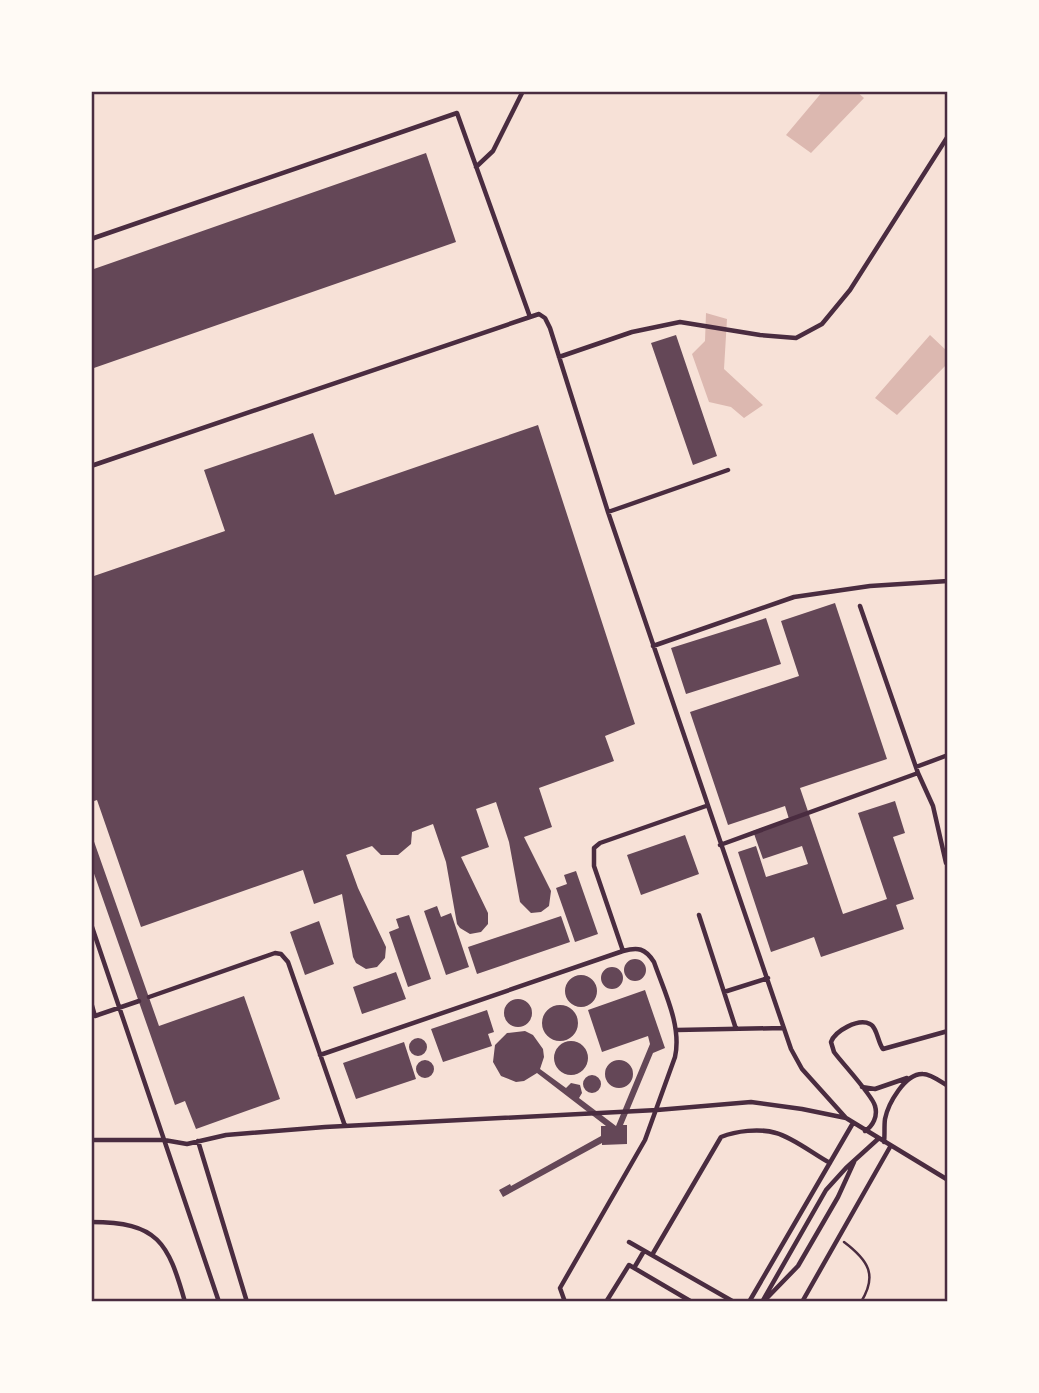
<svg xmlns="http://www.w3.org/2000/svg" width="1039" height="1393" font-family="Commissioner,sans-serif">
<rect width="100%" height="100%" fill="#f7e1d7"/>
<path fill="#dcb8b0" d="M823,91H856L864,98L811,153L786,135Z
M706,313L727,319L724,369L763,405L744,418L731,407L709,402L692,354L705,341Z
M930,335L948,352V363L897,415L875,398Z"/>
<path fill="#644757" d="M426,153L456,242L91,369V270Z
M676,335L717,456L693,465L651,343Z
M538,425L635,724L605,736L614,761L539,788L552,827L524,837L551,891L549,906L541,912L531,913L520,902L509,842L496,802L476,809L489,847L461,857L488,913V924L481,932L470,934L460,928L457,924L446,862L433,824L412,832L411,844L398,855H381L372,846L346,855L358,888L386,947L385,958L377,967L366,969L356,963L353,957L342,894L314,904L303,870L141,927L97,800L91,802V577L225,531L204,470L313,433L335,495Z
M835,603L887,759L800,788L843,914L887,899L858,813L895,801L905,833L893,837L914,899L896,905L904,929L821,957L814,937L771,952L738,852L756,846L766,877L808,864L802,846L763,859L753,831L789,819L785,806L728,825L690,712L799,676L781,621Z
M766,618L781,664L686,694L671,648Z
M91,833L159,1026L244,996L280,1099L196,1129L185,1101L175,1105L91,865Z
M685,835L699,874L641,895L627,855Z
M576,871L598,934L575,942L556,888L567,884L564,875Z
M437,906L441,917L451,913L469,967L446,975L424,911Z
M409,915L431,979L408,987L389,932L399,928L396,919Z
M561,916L570,942L477,974L468,947Z
M319,921L334,964L305,975L290,932Z
M624 970a11 11 0 1 1 22 0a11 11 0 1 1-22 0Z
M601 978a11 11 0 1 1 22 0a11 11 0 1 1-22 0Z
M396,972L406,999L362,1014L353,987Z
M565 991a16 16 0 1 1 32 0a16 16 0 1 1-32 0Z
M645,990L665,1048L653,1053L623,1125H627V1144L602,1145V1143L503,1197L499,1190L510,1184L511,1186L601,1136V1126H606L537,1073L524,1081L516,1082L501,1076L493,1062L495,1045L507,1033L525,1031L533,1035L543,1049L544,1057L540,1069L566,1088L571,1083L580,1085L582,1093L579,1098L616,1126L650,1044L648,1036L602,1052L588,1010Z
M504 1013a14 14 0 1 1 28 0a14 14 0 1 1-28 0Z
M542 1023a18 18 0 1 1 36 0a18 18 0 1 1-36 0Z
M487,1010L494,1032L488,1034L492,1046L443,1062L431,1029Z
M409 1047a9 9 0 1 1 18 0a9 9 0 1 1-18 0Z
M554 1058a17 17 0 1 1 34 0a17 17 0 1 1-34 0Z
M404,1042L416,1079L356,1099L343,1063Z
M416 1069a9 9 0 1 1 18 0a9 9 0 1 1-18 0Z
M605 1074a14 14 0 1 1 28 0a14 14 0 1 1-28 0Z
M583 1084a9 9 0 1 1 18 0a9 9 0 1 1-18 0Z"/>
<g fill="none" stroke-linecap="round" stroke-linejoin="round">
<path stroke="#4a2c40" stroke-width="2.5" d="M844,1242C868,1260 878,1275 861,1302"/>
<path stroke="#4a2c40" stroke-width="4.5" d="M476,167L493,151L523,91
M91,239L457,113L530,317L539,314L545,318L550,328L608,512L791,1049L802,1069L846,1118L948,1180
M559,357L632,332L680,322L760,335L796,338L822,324L850,290L948,136
M91,466L530,317
M608,512L728,470
M653,646L794,597L870,586L948,581
M916,767L948,755
M918,773L933,806L946,863
M720,845L918,773L860,606
M699,915L736,1029
M91,924L219,1302
M623,951L594,866V848L600,843L706,806
M724,992L768,978
M149,997L275,953L281,954L288,962L345,1126
M91,1002L95,1016L139,1001
M677,1030L783,1028
M320,1055L623,951C638,947 645,948 654,962C664,991 682,1026 675,1057L645,1140L560,1288L565,1302
M862,1087L875,1089L907,1078
M865,1131C873,1126 878,1116 875,1106C873,1096 842,1063 834,1052L831,1042C835,1031 858,1018 870,1024C877,1027 878,1043 883,1049L948,1031
M91,1140H164L187,1144L226,1135L325,1127L657,1110L751,1102L802,1109L846,1118
M198,1141L247,1302
M884,1142C885,1135 884,1126 885,1119C888,1104 905,1073 923,1074C931,1074 941,1082 948,1086
M91,1222C158,1222 168,1242 185,1302
M629,1242L734,1302
M652,1255L721,1137C736,1131 759,1128 776,1133C792,1137 815,1155 830,1163
M634,1268L644,1251
M767,1298L798,1266L838,1197L854,1162
M606,1302L629,1265L692,1302
M749,1302L853,1123
M762,1302L826,1190L846,1168L878,1139
M802,1302L890,1147"/>
</g>
<rect width="1039" height="1393" fill="none" stroke="#fffaf5" stroke-width="186"/>
<rect x="93" y="93" width="853" height="1207" fill="none" stroke="#4a2c40" stroke-width="2.5"/>
</svg>
